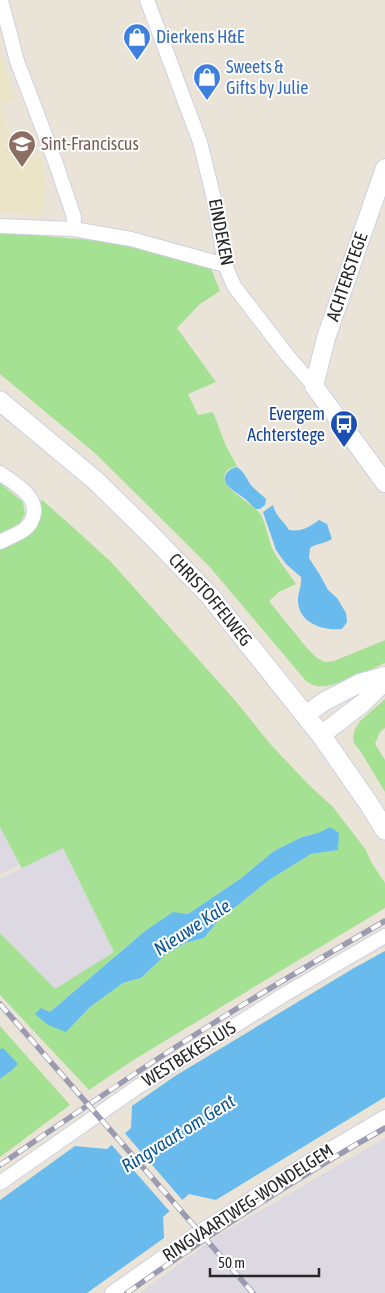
<svg xmlns="http://www.w3.org/2000/svg" width="385" height="1293" font-family="'Asap Condensed',sans-serif">
<rect width="100%" height="100%" fill="#eae4d8"/>
<path fill="#dcd9e2" d="M0,827L20,865L0,874Z
M63,848L114,952L55,990L0,933V879Z
M385,1138V1293H140L217,1236Z"/>
<path fill="#ece4c6" d="M0,50L14,99L0,104Z
M0,105L5,118L4,119L22,159L41,155L46,177L41,216L3,211L2,215H0Z"/>
<path fill="#a5e193" fill-rule="evenodd" d="M0,232L90,240L136,247L210,266L220,291L200,304L177,328L216,382L188,394L198,415L213,412L226,446L237,466C229,468 222,472 225,481C228,492 254,504 261,515C267,526 268,541 274,552C280,563 289,573 296,584L279,592L269,601L306,647L317,658L325,662L334,661L385,640V663C369,670 329,692 313,685C310,684 308,682 306,681L209,566L96,454L0,374Z
M0,483L23,502L25,514L19,524L0,534Z
M41,499L75,529L111,562L233,698L272,746L311,787L333,807L366,850L371,862L385,883V908L135,1059L89,1090L0,995V933L55,989L114,952L63,848L22,868L20,865L0,827V548C14,541 38,534 41,516C42,511 41,505 41,499ZM330,827L338,850L311,854L269,880L218,921L204,938L185,943L166,954L141,978L123,983L90,1007L66,1031L41,1008L50,1012L145,931L188,914L240,879L274,851L302,837L318,833Z
M385,699V728L380,732L375,744L385,760V792L361,752L354,743L353,737L355,729L360,721Z
M0,1026L70,1105L0,1157V1079L11,1071L3,1048L0,1049Z"/>
<path fill="#69bbed" d="M237,467C244,472 246,477 250,484C255,490 261,494 266,499L265,505L260,509H256C252,506 248,501 244,498C239,494 231,490 227,485C221,476 228,469 237,467Z
M273,505C276,517 283,520 289,530C302,532 309,527 319,520L327,524L332,539C325,544 316,543 310,548L309,558L320,575L328,590L337,598L346,613L347,622L342,629C323,631 298,623 298,600C298,592 302,586 301,577L286,564L276,550L263,512Z
M330,827L339,833L338,850L311,854L269,880L218,921L204,938L185,943L166,954L141,978L123,983L90,1007L66,1032L48,1025L35,1014L41,1008L50,1012L145,931L173,912L188,914L240,879L274,851L302,837L318,833Z
M385,951V1097L216,1200L189,1194L163,1217L164,1238L87,1293H0V1200L75,1146L107,1149L131,1128L132,1106L175,1076L354,968Z
M3,1048L18,1064L11,1071L0,1079V1049Z"/>
<path fill="#eae4d8" d="M123,1131L184,1202L171,1213L110,1143Z"/>
<g fill="none" stroke-linecap="round" stroke-linejoin="round">
<g stroke="#cdcfe0" stroke-width="16">
<path id="minor" d="M1,0L17,61L55,161L74,217L73,229
M147,0L200,142L215,203L225,265L234,286L287,355L314,386
M0,226L73,229L131,239L225,265
M0,473C13,483 36,494 34,513C33,519 30,525 25,529C18,534 8,538 0,542
M0,1183L136,1088L285,994L385,936
M112,1293L192,1237L307,1163L385,1117"/>
</g>
<g stroke="#cdcfe0" stroke-width="20">
<path id="tertiary" d="M385,168L326,338L314,386L385,483
M305,715L325,701L360,683L385,676
M321,735L363,703L385,681"/>
</g>
<g stroke="#cdcfe0" stroke-width="21">
<g id="secondary">
<path id="s1" d="M0,401L96,481L152,536L210,596L321,735L369,804L385,830"/>
</g>
</g>
<use href="#minor" stroke="#fff" stroke-width="14"/>
<use href="#tertiary" stroke="#fff" stroke-width="18"/>
<use href="#secondary" stroke="#fff" stroke-width="19"/>
<g stroke="#9b9cb1" stroke-width="5.5">
<path id="rail" d="M0,1004L253,1293
M0,1165C69,1118 138,1070 209,1026C267,989 326,955 385,921
M127,1293C210,1234 296,1178 385,1128"/>
</g>
<use href="#rail" stroke="#fff" stroke-width="4" stroke-dasharray="11" stroke-linecap="butt"/>
</g>
<defs>
<g id="shop-pin" transform="scale(1.4375)"><path d="M0 17L-7.5 6A9.5 9.5 0 1 1 7.5 6Z" fill="#3f7fe0" stroke="#fff"/><path d="M-5-2.5h2.3a2.7 3.5 0 0 1 5.4 0H5L5.5 6h-11ZM-1.5-2.5h3a1.5 2.3 0 0 0-3 0Z" fill="#fff"/></g>
<g id="school-pin" transform="scale(1.4375)"><path d="M0 17L-7.5 6A9.5 9.5 0 1 1 7.5 6Z" fill="#8d6e63" stroke="#fff"/><path d="M0-5L7-2L0 1L-7-2ZM-4 1L0 2.5L4 1V4Q0 6-4 4Z" fill="#fff"/></g>
<g id="bus-pin" transform="scale(1.4375)"><path d="M0 17L-7.5 6A9.5 9.5 0 1 1 7.5 6Z" fill="#1a4fb4" stroke="#fff"/><path d="M-5-6H5V4H4V6H2V4H-2V6H-4V4H-5ZM-3.5-4V0h7V-4ZM-3.5 1.2v1.5H-2V1.2ZM2 1.2v1.5H3.5V1.2Z" fill="#fff"/></g>
</defs>
<g fill-rule="evenodd">
<use href="#shop-pin" x="137" y="37"/>
<use href="#shop-pin" x="207" y="77"/>
<use href="#school-pin" x="22" y="144"/>
<use href="#bus-pin" x="344" y="424"/>
</g>
<g text-anchor="middle" stroke-width="4" stroke-linejoin="round" paint-order="stroke">
<g font-size="18" fill="#366cbe" stroke="#fff" text-anchor="start">
<text x="156" y="43">Dierkens H&amp;E</text>
<text x="226" y="73">Sweets &amp;<tspan x="226" dy="21">Gifts by Julie</tspan></text>
</g>
<g font-size="18" fill="#785e54" stroke="#fff" text-anchor="start">
<text x="41" y="150">Sint-Franciscus</text>
</g>
<g font-size="18" fill="#272727" stroke="#fff">
<text transform="translate(221 232) rotate(79)" y="6">EINDEKEN</text>
<text transform="translate(347 277) rotate(-71)" y="6">ACHTERSTEGE</text>
<text dy="6" stroke="none"><textPath href="#s1" startOffset="290">CHRISTOFFELWEG</textPath></text>
<text transform="translate(189 1054) rotate(-32)" y="6">WESTBEKESLUIS</text>
<text transform="translate(248 1203) rotate(-33)" y="6">RINGVAARTWEG-WONDELGEM</text>
</g>
<g font-size="18" fill="#164399" stroke="#fff" text-anchor="end">
<text x="325" y="420">Evergem<tspan x="325" dy="21">Achterstege</tspan></text>
</g>
<g font-size="19" font-style="italic" fill="#0d5694" stroke="#fff">
<text transform="translate(192 927) rotate(-33)" y="7">Nieuwe Kale</text>
<text transform="translate(178 1133) rotate(-32)" y="7">Ringvaart om Gent</text>
</g>
</g>
<path d="M210 1268v8h109v-8" fill="none" stroke="#272727" stroke-width="2.5"/>
<text x="218" y="1268" font-size="15" fill="#272727" stroke="#ffffff" stroke-width="4" paint-order="stroke">50 m</text>
</svg>
